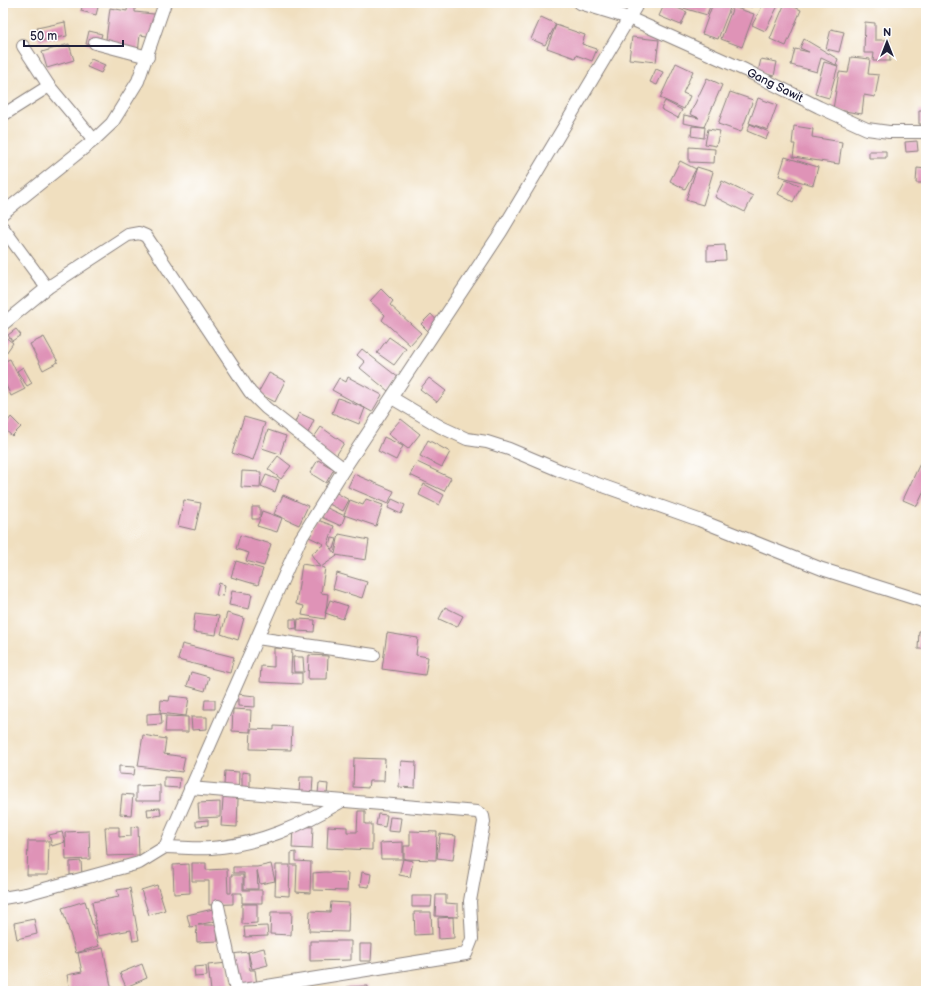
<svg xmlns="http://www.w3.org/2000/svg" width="929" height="994" font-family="'Balsamiq Sans',sans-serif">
<rect width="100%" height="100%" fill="#fff"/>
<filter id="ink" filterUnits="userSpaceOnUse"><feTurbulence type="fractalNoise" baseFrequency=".025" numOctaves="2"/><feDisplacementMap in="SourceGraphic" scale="8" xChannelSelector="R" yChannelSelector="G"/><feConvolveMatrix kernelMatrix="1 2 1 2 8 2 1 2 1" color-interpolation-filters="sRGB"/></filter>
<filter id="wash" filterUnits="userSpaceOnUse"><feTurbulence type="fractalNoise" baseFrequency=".012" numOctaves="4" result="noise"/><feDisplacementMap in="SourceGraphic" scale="16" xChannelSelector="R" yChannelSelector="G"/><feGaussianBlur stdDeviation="0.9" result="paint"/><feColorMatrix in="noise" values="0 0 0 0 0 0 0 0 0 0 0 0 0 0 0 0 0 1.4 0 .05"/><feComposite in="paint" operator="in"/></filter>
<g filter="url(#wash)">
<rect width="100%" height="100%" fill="#f0dfbf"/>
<g id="blocks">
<path fill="#df93b7" d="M83,3H99L96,15L81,11Z
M128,3H135V12L163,15L160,38L140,35L138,53L105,48L110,8L127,11Z
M665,3L687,12L681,25L659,16Z
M675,3H711L707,15L680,7V5Z
M713,3H732L718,39L702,34Z
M736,3H753L752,7L736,5Z
M764,3L779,4L765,31L752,25Z
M785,3L801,10L786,46L770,39Z
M733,7L754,14L742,47L721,39Z
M541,17L556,24L545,45L531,39Z
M65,22L67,36L39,41L37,28Z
M865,22L875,23V40H890V61H873L874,53H864Z
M556,25L585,35L582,44L597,49L592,61L576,55L575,58L547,48Z
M831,29L844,32L839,52L826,49Z
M89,31L102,34L98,47L86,44Z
M632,37L659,40L656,62L629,59Z
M804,39L838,59L836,65L821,58L817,72L791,65L795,49L809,52L800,48Z
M69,44L74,60L47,68L42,52Z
M851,57L870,59L868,74L879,75L875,97L864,95L862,114L833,109L839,72L848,73Z
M91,59L105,65L101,73L87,67Z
M761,59L777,62L774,76L758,72Z
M824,62L838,66L829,98L815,94Z
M676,63L693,71L683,93L690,96L684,109L660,98Z
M656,69L663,72L657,85L650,82Z
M707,78L722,85L704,127L683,123L684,115L699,118L690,114Z
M730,92L753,100L741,132L718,124Z
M758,98L777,105L768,130L749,123Z
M665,101L682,110L678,118L661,109Z
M919,110H926V124H919Z
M750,124L769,132L766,139L747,131Z
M692,126L705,127L704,138L691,136Z
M794,126L813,129L812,137L842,142L839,164L793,157L795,144H792Z
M708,129L720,131L716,146L705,144Z
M917,141L918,151L906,152L905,142Z
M689,147L715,149L714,163L689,162Z
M869,151H886V158H869Z
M785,157L818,167L813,185L779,176Z
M680,161L696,169L685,189L670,181Z
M697,167L713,172L703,205L686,200Z
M917,168L926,169V183H916Z
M786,179L801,186L793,202L778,194Z
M722,181L753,196L745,212L715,197Z
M725,245L726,260L707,261V246Z
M381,289L393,301L390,305L421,333L410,345L382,320L385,315L370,301Z
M431,314L440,324L430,333L421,324Z
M16,329L21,335L12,341L8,335Z
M4,336L13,343L4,356L3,355Z
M44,337L58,362L43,370L30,344Z
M389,337L406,349L394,365L377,353Z
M362,349L399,378L388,391L360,368L365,362L357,355Z
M10,359L25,389L11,396L3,379V362Z
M23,367L32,383L27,386L17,371Z
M269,373L285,381L275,402L258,393Z
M348,377L382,395L372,412L332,390L339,378L346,382Z
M429,378L446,391L437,402L420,389Z
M338,398L365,408L359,424L332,413Z
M299,413L314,420L307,435L292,429Z
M11,417L21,427L12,436L3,428Z
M244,417L265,423L253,460L232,453Z
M401,419L420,434L408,449L388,434Z
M321,427L344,443L334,459L310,443Z
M268,430L286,436L280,454L262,448Z
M384,437L403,446L396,460L378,451Z
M428,440L450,452L442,467L420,456Z
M278,456L291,466L281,479L268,469Z
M923,457L926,458V487L917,506L903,500Z
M318,460L334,469L326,483L310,473Z
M417,462L451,478L444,491L410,475Z
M242,471L261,472L260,488L241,487Z
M354,474L394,491L388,504L348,487Z
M266,475L279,480L275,492L261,486Z
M424,484L444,495L439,505L419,495Z
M335,492L349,500L343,511L329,504Z
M283,495L308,506L299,525L274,514Z
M366,499L383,505L376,526L344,515L350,500L363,505Z
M392,499L405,505L401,514L388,508Z
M184,500L201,503L195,530L178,526Z
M252,507H260V518L262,511L282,518L277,532L257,526L260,519H252Z
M325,507L345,516L341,526L321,517Z
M315,519L334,526L328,544L330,547L332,538L337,539L334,549L330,548L335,554L339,534L369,540L366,560L336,555L337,556L321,567L325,568L321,593L328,594L325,619L302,615L304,606L296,604L302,564L320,567L311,554L324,544L309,537Z
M240,535L271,544L264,566L246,561L249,553L236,549Z
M236,561L263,569L258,585L231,577Z
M337,573L367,582L362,598L333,589Z
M219,583L225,585L223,596L216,595Z
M232,591L252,594L249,609L229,605Z
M330,600L348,606L343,619L325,613Z
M445,607L463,616L457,627L439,619Z
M195,613L219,616L216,635L193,632Z
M227,613L244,618L238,640L221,634Z
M290,619H296L297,628L290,629Z
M298,619L315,620L314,632L297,631Z
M919,631H926V649H918Z
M387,633L418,638L416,655L428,657L425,675L382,669Z
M182,644L234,657L230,673L178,660Z
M274,648L292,649L291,673H302V684L260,682L261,666L274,667Z
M309,655L328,656L327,679H308Z
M293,657H303L304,672H294Z
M191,672L209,677L205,691L187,686Z
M238,694L255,696V707L238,706Z
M170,696L189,698L186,716L160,713L161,700L169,701Z
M205,700H215V709H204Z
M233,709L251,710L250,732L232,731Z
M161,713L162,724L147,725V714Z
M166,716L188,717V732H165Z
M191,717H207V729L192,730Z
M274,726L292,727L291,750L250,749L251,729L274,730Z
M143,735L166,739L164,754L185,757L182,772L138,766Z
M354,758L385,759L384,781H369L368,788L353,787Z
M401,761L416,762L415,788L399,787Z
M119,766L135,767L134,775L119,774Z
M225,771L239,772L237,827L221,826Z
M242,772L250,773V794H242Z
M164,777L180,778L179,788L164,787Z
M300,777H313L312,794H299Z
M319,783L328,784L327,795L318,794Z
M160,785V801H136V786Z
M122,794L133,795L131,815L120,814Z
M220,802V817L199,818L198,803Z
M160,808L161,815L148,817L147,809Z
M358,811H365V824H372V850L327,848L328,826L347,827V832H357Z
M378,814L387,815L385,827L376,825Z
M390,817L401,818L399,832L388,831Z
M208,820V825L196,826V821Z
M138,826L139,855L107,856L105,827H119V837L131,836V827Z
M293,826L313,827L312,849L292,848Z
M89,831L90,859L66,860L65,832Z
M410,831L437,832L436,860L404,859V846H410Z
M62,832L65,842L52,846L49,835Z
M440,834L456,836L453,860L437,858Z
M28,841H49L48,875H27Z
M403,842V859H381L380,843Z
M296,852V861L311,862L310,893L296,892L297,865H291V853Z
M403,859L413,861L410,877L399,875Z
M81,861L82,875H70V862Z
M192,863H206V870L227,869L228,893H231V875H243V890H262V903H242V893H233V904L209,905V881H192Z
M189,864L190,893L174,894L173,865Z
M271,864L275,881L260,884L257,870L258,889H244V873H233V867H257Z
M276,865H290L289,896L275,895Z
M325,872L348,873L347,891L313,890V873Z
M362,872L371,874L369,887L360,886Z
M157,885L165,910L149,915L141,890Z
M130,888L139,940L133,941L131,930L98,936L92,902L119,897L117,890Z
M436,895H446V903L458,904V917L435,916Z
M412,896H432L431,907H412Z
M85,901L99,946L76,953L62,908Z
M331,902L349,903L348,932L309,931L310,911L330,912Z
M242,904H257V923L242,924Z
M213,909L216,921L198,925H217L218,941L197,942L196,926L190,927L187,915Z
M271,912H292L291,935L270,934Z
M414,912H431L432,934L415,935Z
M453,917L454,938L439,939L438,918Z
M34,919L37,934L17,939L14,923Z
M267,926L268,936L245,937L244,927Z
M310,941H351V960L310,961Z
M360,944H372L371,961H360Z
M103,948L112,991H70L67,975L82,972L78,953Z
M264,948L268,965L252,969L248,952Z
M248,952L250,970H255L257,985L236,988L232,954Z
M227,963L230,989L211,991L208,965Z
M142,964L147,978L126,987L120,973Z
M206,966L207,976L195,977L194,967Z
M368,986V991H347V987Z"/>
</g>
</g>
<g filter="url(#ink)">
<use href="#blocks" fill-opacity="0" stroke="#89807d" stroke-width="1"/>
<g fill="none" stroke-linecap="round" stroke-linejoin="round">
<g stroke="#89807d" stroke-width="14">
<g id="street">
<path id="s1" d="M580,3L629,18L745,70L819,107L867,129L889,132H926"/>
<path d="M95,43L148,57"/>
<path d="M23,46L49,86L94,140"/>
<path d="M3,115L49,86"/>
<path d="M3,213L94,140L112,123L138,81L165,3"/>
<path d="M3,228L47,288"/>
<path d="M3,324L47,288L128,235L139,233L146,236L250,392L266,408L344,469"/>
<path d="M392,398L441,427L467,439L487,442L509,449L561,471L699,520L822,569L926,602"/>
<path d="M257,638L374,655"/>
<path d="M190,788L477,812L483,816L484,822L470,901L472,939L466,954L236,991"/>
<path d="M165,847C180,847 196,849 211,848C261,844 300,826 342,801"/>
<path d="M3,898L26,894L139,863L165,847L300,540L344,469L501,232L638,3"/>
<path d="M218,906L236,991"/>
</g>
</g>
<use href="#street" stroke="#fff" stroke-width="12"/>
</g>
</g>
<g text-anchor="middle" stroke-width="3" stroke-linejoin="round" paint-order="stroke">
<g font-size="12" fill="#22223b" stroke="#fff">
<text dy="4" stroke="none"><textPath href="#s1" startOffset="212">Gang Sawit</textPath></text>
</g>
</g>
<rect width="929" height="994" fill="none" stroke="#fff" stroke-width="16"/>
<g transform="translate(887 42)" stroke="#ffffff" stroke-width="3" paint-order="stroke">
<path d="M0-3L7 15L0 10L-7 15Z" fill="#22223b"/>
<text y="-6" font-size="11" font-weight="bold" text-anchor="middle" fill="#22223b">N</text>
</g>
<path d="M24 40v6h99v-6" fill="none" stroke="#22223b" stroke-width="2"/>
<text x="30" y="40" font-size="12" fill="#22223b" stroke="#ffffff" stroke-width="3" paint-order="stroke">50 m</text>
</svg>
